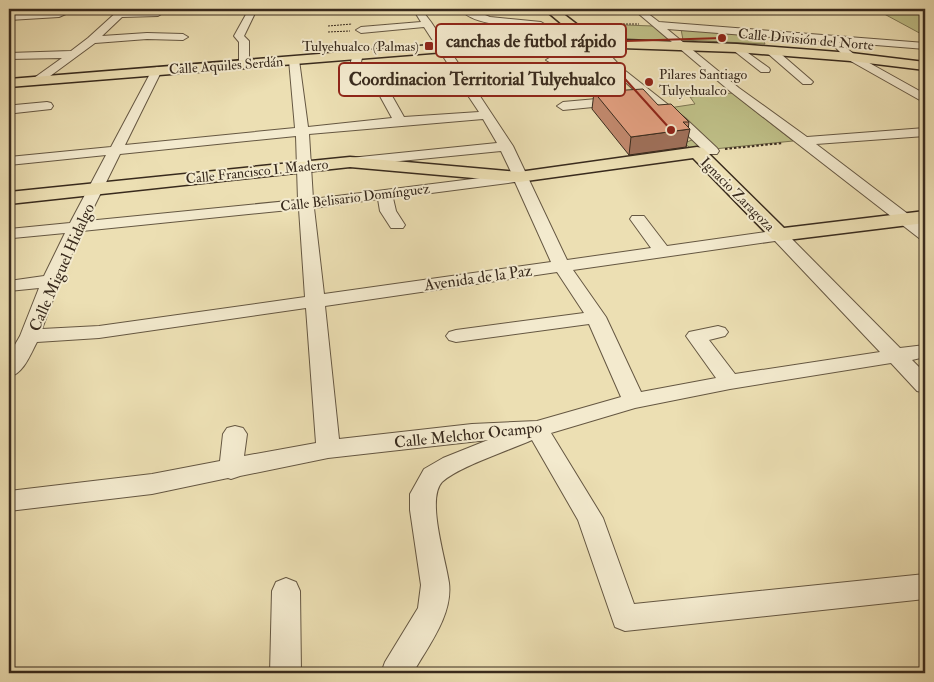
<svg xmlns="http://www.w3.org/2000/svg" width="934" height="682" font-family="'IM FELL Double Pica',serif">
<rect width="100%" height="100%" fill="#ecdfb3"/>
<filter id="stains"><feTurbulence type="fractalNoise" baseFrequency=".004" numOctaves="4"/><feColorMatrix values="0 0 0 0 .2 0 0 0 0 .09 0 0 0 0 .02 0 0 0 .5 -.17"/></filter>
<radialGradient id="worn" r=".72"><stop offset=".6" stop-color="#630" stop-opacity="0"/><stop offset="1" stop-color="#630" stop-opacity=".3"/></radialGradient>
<path fill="#bfc088" stroke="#7c7552" d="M875,9H925V36Z
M597,24L653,26L674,45L600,42L580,25Z
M681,29L761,35L765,44L683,40Z
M732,93L793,141L694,151L684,143L692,140L673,121L656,110L695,104L690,97Z"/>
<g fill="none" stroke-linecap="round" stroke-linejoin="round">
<g stroke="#655742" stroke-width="2">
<path id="minor" d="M62,9H93L89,12L68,13L59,17L9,20V14L57,11Z
M120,9H129L128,11L158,10L163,13L158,16L122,17L102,36L147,33L183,34L188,37L183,40L147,39L95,43L42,82H34L32,80L34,78L62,58L9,59V53L71,51L88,38Z
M249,9H257L244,36L249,41V64L244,67L239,64V42L234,36Z
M413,9H421L431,22L513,146L567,260L651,248L630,219L632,216H644L667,246L779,230L785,232L900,348L925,345V357L912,360L925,373V393L917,391L891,363L730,389L635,408L551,433L603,518L634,604L925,574V599L625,631L615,627L578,520L532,440C510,450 458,467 442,482C426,499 446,560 449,583C453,615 428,646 413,673H381L385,662L418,608L421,585L410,510V494L424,469L443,458L488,440L328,458L240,476L231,479L228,478L152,494L9,511V491L152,474L220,461L223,434L227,428L235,426L243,428L247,434L244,456L316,443L306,308L99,338L37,342C30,355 24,373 9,377V355L20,336L39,288L9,291V281L44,276L65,233L13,238L9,237V229L70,223L106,155L9,165V157L111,147L152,70L157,67L162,70L125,145L295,128L289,60L294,57L299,60L308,127L392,118L375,87L381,84L387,87L404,117L479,112L465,91L427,93L421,90L427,87L461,84L424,27L361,33L356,30L361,27L421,22ZM483,119L497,143L350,158L343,162L350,166L501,151L512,174L313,199L309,134ZM296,136L298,200L87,221L120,154ZM515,182L551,262L324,294L314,208L378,199L380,211L391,228H403L405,225L396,211L393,198ZM299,209L305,297L99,326L42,329L60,281L82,231ZM775,241L880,352L735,374L709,340L725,336L728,332L725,328L718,326L689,332L686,336L716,378L641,392L606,317L573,270ZM557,272L584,313L456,330L449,332L446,336L449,340L456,342L589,324L621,397L537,421L472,424L339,439L325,306Z
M460,9H470L490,17L541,22L546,25L541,28C519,26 474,27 460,9Z
M546,9H559L550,12Z
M633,9H642L659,22L925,43V49L839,42L855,55L925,94V103L847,59L833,45L837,42L667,29L739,88L807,137L925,128V136L816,144L925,227V240L919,238L731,92Z
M579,28L584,31L582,33L501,39L456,51L451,48C469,31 552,30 579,28Z
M593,40L597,41L623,69L685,118L717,148L719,151L717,154H707L676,124L634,90L604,62L551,63L546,60L551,57L599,56L588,43Z
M737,45L769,68L770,70L769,72H761L733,50L732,48Z
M770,47L774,48L811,80L813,82L811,84H803L766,52L765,50L766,48Z
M358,51L363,54L360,66L367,68L368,70L367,72H354L349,69L353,54Z
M619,97L623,98L625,101L623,104L563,110L557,106L563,102Z
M47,102L51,103L53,106L51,109L15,113L9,109L15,105Z
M286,578L296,582L300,591L301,673H270L272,591L276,582Z"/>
</g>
<g stroke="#382a1d" stroke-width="3">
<path id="major" d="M544,9H557L596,39L737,44L851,53L925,62V70L851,61L737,52L593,47L444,52L9,87V79L444,44L581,40Z
M697,147L703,148L784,228L925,211V223L779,241L772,239L693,158L519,182L350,167L9,204V192L350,157L519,172Z"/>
</g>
<path stroke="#382a1d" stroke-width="1" stroke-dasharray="2 1" stroke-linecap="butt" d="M590,24H639
M328,26L352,24
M328,32L350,31"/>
<path stroke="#382a1d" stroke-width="2" stroke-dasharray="2.5 2" stroke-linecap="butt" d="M669,96L718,92
M725,149L783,143"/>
<use href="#minor" fill="#f3eace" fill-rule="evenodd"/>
<use href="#major" fill="#ecdfb3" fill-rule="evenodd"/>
</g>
<path fill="#c38a6f" stroke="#382a1d" d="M594,92L658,105L689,122L686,147L629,155L592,109Z"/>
<path fill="#9f705a" stroke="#382a1d" d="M690,129L686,147L629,155L631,137Z"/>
<path fill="#e3a081" stroke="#382a1d" d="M643,89L658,105L671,104L689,122H683L690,129L631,137L594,92Z"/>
<g fill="#8f2418" stroke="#f3eace" stroke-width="2">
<rect x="424" y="41" width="10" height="10" rx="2.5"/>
<circle cx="649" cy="82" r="5"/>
</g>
<g text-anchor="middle" stroke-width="4" stroke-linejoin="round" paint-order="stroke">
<g font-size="14" fill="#382a1d" stroke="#f3eace">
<text transform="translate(806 39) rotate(5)" y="5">Calle División del Norte</text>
<text transform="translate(226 65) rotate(-4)" y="5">Calle Aquiles Serdán</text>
<text transform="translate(257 171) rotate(-6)" y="5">Calle Francisco I. Madero</text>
<text transform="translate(738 194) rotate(45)" y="5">Ignacio Zaragoza</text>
<text transform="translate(355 197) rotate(-7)" y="5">Calle Belisario Domínguez</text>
</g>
<g font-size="14" fill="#382a1d" stroke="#f3eace" text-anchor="end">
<text x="419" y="51">Tulyehualco (Palmas)</text>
<text x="659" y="79" text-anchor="start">Pilares Santiago<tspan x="659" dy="16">Tulyehualco</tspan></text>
</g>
<g font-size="16" fill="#382a1d" stroke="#f3eace">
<text transform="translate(61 267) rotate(-66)" y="6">Calle Miguel Hidalgo</text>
<text transform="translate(478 277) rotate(-8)" y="6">Avenida de la Paz</text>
<text transform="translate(468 434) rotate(-6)" y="6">Calle Melchor Ocampo</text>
</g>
</g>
<path fill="none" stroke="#8f2418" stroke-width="2" d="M722 38L626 41M671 130L625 79"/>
<g fill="#8f2418" stroke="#f3eace" stroke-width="2">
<circle cx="722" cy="38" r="5"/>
<circle cx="671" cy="130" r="5"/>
</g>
<g fill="#f3eace" stroke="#8f2418" stroke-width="2">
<rect x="436" y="24" width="190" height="33" rx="5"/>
<rect x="339" y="63" width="286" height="33" rx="5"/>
</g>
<g font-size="18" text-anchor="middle" font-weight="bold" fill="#382a1d">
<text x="531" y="47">canchas de futbol rápido</text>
<text x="482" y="85">Coordinacion Territorial Tulyehualco</text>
</g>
<rect width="934" height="682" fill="none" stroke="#ecdfb3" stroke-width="30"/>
<rect x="10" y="10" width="914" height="662" fill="none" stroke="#382a1d" stroke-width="2.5"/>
<rect x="15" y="15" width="904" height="652" fill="none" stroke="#382a1d"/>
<rect width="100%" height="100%" filter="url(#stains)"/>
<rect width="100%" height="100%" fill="url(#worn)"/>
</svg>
